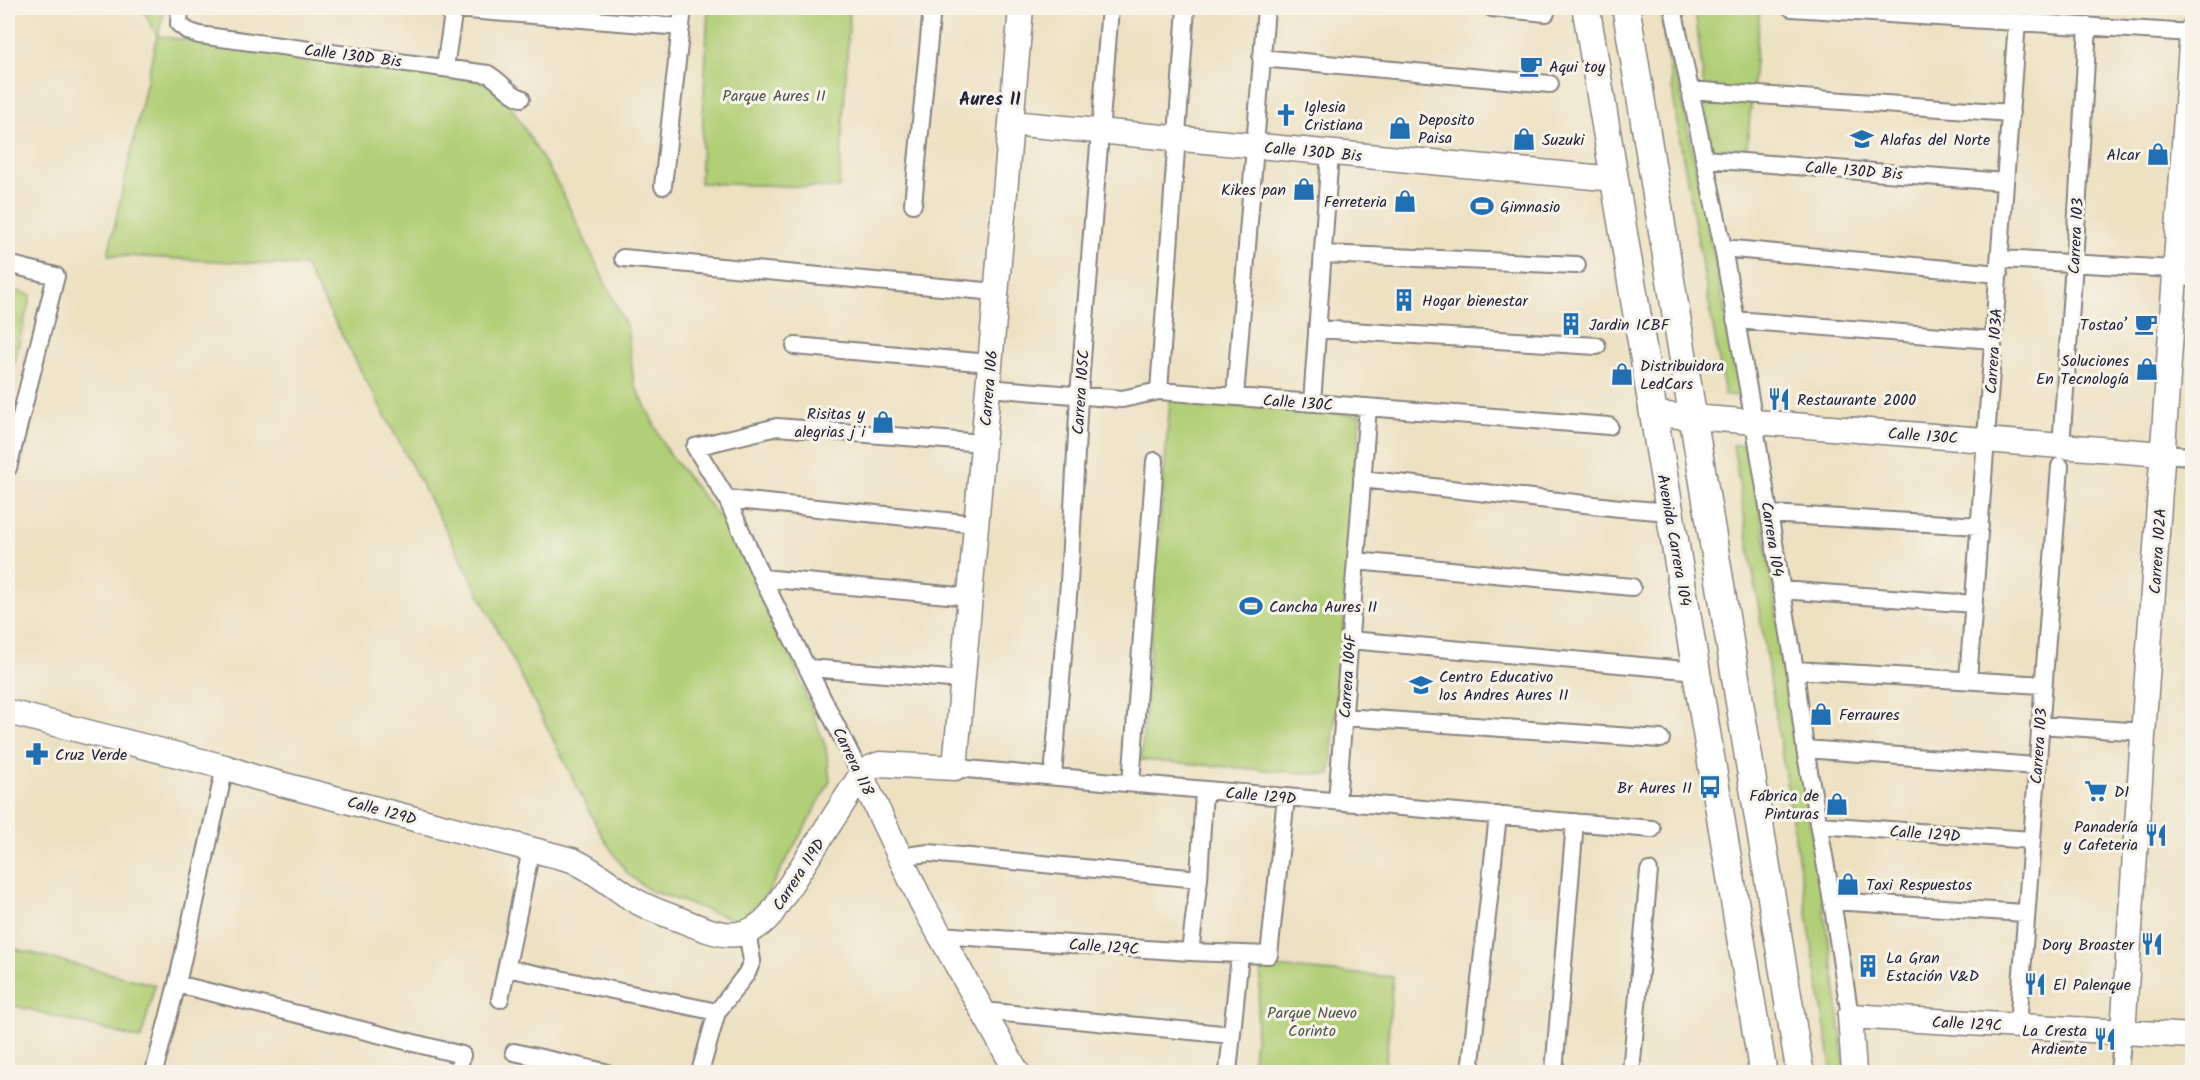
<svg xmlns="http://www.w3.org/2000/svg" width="2200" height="1080" font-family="Kalam,sans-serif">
<rect width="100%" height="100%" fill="#f7f3e8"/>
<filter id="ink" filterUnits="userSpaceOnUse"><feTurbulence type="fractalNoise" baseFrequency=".0167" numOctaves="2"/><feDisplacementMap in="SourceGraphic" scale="12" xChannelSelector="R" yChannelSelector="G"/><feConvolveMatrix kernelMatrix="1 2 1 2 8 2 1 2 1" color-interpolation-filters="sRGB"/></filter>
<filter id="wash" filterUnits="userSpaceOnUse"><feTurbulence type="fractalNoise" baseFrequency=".008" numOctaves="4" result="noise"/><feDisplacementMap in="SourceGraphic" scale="24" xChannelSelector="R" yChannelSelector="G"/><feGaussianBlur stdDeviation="1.35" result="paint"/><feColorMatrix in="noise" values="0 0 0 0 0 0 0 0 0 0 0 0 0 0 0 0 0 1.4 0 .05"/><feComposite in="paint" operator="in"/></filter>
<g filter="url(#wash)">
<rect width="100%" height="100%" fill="#ede1c2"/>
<path fill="#b1cf76" stroke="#6a7858" stroke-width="1.5" d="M142,8H165L158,36L497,83L559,186L627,328L634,383L667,451L745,550L789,651L826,748L830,781L813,813L765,897L738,921L649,890L627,873L602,836L462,560L305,266L108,255L157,36Z
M708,8H850L839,188L700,183Z
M1660,8H1669L1679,85L1742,396L1725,395L1679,134Z
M1695,8H1760L1747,148L1711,149Z
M8,289L31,295L8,386Z
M1170,400L1360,415L1356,488L1330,775L1141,760Z
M1750,444L1835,981L1845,1072H1832L1733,445Z
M8,947L155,985L141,1039L8,1004Z
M1262,966L1393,977L1385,1072H1252Z"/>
</g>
<g filter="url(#ink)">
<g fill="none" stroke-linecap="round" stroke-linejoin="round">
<g stroke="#88827e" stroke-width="20">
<path id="street" d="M180,8L179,24L188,31L199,35L488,74C501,81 508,94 521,98
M444,8L681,27
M1492,8L1546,13
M1673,8L1723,248L1754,422L1795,670L1805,749L1832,901L1850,1016
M1791,8L2192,33
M1261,58L1550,84
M445,67L454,8
M1689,90L2011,113
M1704,159L2005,182
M663,186L683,8
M913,204L932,8
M1723,248L1999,274
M1323,254L1577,265
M623,258L996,292
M2000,259L2174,269
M8,264L56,276L8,468
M2173,277L2192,278
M1735,320L1993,340
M1317,329L1597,346
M795,346L990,363
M988,388L1122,399L1159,391L1609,426
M1159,391L1186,8
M1235,397L1266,8
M1312,403L1330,153
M2061,446L2074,263L2088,26
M2163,454L2192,456
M1362,479L1620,508L1670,512
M727,499L976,524
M1769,514L1980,526
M1356,561L1632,587
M762,578L970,597
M1781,590L1974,604
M1350,640L1697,671
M809,668L963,680
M1795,670L2043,685
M1968,680L2017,22
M1344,717L1661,739
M2039,725L2144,732
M1805,749L2036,766
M955,768L1652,829
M861,775L762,578L727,499L695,447L777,427L983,443
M1053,776L1069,583L1079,396L1110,8
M1131,783L1155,461
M1337,801L1368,407
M1819,825L2031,840
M902,861L913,855L929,853L1199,879
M1832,901L2025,913
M939,935L1190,952L1269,955L1286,797
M1190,952L1199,879L1204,790
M507,968L717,1012
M177,984L462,1055L458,1072
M500,999L531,850
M983,1011L1232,1035
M2018,1026L2060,466
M514,1052L605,1072
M154,1072L177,984L225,767
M700,1072L717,1012L747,973L752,961L749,943L744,934
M1228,1072L1240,955
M1470,1072L1498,815
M1554,1072L1575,822
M1631,1072L1649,871
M2119,1072L2123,1032"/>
</g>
<g stroke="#88827e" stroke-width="27">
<path id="secondary" d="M1011,123L1615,179
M1654,414L2163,454
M8,712L225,767L254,777L572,860C595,870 613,887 634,900C649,909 665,914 681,920C716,934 744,947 772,913L861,775L870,768L880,764L955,768L1021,8
M861,775L922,903L1017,1072
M2123,1032C2146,698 2167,363 2192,30
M1854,1072L1850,1016L2192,1036"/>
</g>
<g stroke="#88827e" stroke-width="30">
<path id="primary" d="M1586,8L1763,1072
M1626,8L1800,1072"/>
</g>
<use href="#street" stroke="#fff" stroke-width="16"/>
<use href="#secondary" stroke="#fff" stroke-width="24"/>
<use href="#primary" stroke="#fff" stroke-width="27"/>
</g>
</g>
<defs>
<g id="cafe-bare" transform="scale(1.8)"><path d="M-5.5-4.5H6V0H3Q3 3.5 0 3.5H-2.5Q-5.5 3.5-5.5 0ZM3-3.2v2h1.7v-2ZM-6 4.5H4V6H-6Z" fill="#1f6fb2" stroke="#f7f3e8" stroke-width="2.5" paint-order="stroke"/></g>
<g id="church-bare" transform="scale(1.8)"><path d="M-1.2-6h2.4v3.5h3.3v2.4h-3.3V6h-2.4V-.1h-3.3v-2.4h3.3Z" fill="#1f6fb2" stroke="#f7f3e8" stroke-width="2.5" paint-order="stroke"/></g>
<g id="shop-bare" transform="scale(1.8)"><path d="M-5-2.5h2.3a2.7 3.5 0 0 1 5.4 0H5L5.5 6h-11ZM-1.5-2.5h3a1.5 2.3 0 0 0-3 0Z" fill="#1f6fb2" stroke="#f7f3e8" stroke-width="2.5" paint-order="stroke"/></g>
<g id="school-bare" transform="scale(1.8)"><path d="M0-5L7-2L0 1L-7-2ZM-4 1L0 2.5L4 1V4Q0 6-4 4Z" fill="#1f6fb2" stroke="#f7f3e8" stroke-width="2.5" paint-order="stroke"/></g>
<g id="stadium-bare" transform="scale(1.8)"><path d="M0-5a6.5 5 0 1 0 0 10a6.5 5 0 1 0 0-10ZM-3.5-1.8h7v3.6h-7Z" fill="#1f6fb2" stroke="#f7f3e8" stroke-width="2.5" paint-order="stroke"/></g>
<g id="building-bare" transform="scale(1.8)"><path d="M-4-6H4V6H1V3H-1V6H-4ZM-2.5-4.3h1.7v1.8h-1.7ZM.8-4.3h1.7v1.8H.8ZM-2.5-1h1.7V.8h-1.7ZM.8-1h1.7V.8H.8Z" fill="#1f6fb2" stroke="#f7f3e8" stroke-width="2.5" paint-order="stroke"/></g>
<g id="restaurant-bare" transform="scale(1.8)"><path d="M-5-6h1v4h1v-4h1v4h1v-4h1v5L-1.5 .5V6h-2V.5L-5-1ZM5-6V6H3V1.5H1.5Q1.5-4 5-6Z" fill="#1f6fb2" stroke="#f7f3e8" stroke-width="2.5" paint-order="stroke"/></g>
<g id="pharmacy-bare" transform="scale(1.8)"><path d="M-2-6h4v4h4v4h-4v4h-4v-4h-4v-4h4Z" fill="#1f6fb2" stroke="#f7f3e8" stroke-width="2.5" paint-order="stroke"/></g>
<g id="bus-bare" transform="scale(1.8)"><path d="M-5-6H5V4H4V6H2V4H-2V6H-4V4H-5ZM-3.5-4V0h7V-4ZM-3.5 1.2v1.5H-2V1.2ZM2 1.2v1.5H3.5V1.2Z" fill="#1f6fb2" stroke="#f7f3e8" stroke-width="2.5" paint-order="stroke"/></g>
<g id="supermarket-bare" transform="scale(1.8)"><path d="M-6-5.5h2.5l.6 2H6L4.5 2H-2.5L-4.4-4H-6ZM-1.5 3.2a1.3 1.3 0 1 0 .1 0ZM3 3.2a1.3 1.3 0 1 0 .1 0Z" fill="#1f6fb2" stroke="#f7f3e8" stroke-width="2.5" paint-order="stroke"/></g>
</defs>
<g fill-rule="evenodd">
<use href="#cafe-bare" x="1531" y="66"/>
<use href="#church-bare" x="1286" y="115"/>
<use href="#shop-bare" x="1400" y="128"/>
<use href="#shop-bare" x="1524" y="139"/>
<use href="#school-bare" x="1862" y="139"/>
<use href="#shop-bare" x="2158" y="154"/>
<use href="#shop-bare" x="1304" y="189"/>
<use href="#shop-bare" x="1405" y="201"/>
<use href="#stadium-bare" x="1482" y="206"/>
<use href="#building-bare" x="1404" y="300"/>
<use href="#building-bare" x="1571" y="324"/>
<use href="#cafe-bare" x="2146" y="324"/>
<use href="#shop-bare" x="2147" y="369"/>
<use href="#shop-bare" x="1622" y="374"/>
<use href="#restaurant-bare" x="1779" y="399"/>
<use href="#shop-bare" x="883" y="422"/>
<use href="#stadium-bare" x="1251" y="606"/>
<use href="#school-bare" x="1421" y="685"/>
<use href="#shop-bare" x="1821" y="714"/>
<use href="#pharmacy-bare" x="37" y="754"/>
<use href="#bus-bare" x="1710" y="787"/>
<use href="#supermarket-bare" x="2096" y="791"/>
<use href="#shop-bare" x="1837" y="804"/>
<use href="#restaurant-bare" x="2156" y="835"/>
<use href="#shop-bare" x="1848" y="884"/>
<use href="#restaurant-bare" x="2152" y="944"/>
<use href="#building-bare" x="1868" y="966"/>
<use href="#restaurant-bare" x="2035" y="984"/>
<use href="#restaurant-bare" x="2105" y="1039"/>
</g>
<g text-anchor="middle" stroke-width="6" stroke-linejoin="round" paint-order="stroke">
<g font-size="16" fill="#22223b" stroke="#f7f3e8">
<text transform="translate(353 55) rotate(7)" y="6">Calle 130D Bis</text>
<text transform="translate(1313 151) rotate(5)" y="6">Calle 130D Bis</text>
<text transform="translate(1854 170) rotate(4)" y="6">Calle 130D Bis</text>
<text transform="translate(2075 236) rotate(-87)" y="6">Carrera 103</text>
<text transform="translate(1993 351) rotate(-86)" y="6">Carrera 103A</text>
<text transform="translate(988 388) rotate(-85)" y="6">Carrera 106</text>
<text transform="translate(1080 392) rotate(-86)" y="6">Carrera 105C</text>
<text transform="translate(1298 402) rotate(4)" y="6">Calle 130C</text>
<text transform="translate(1923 435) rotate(4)" y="6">Calle 130C</text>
<text transform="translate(1773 539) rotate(81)" y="6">Carrera 104</text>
<text transform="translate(1675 540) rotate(80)" y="6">Avenida Carrera 104</text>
<text transform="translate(2157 551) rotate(-86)" y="6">Carrera 102A</text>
<text transform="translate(1347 676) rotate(-86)" y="6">Carrera 104F</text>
<text transform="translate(2038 746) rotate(-86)" y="6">Carrera 103</text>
<text transform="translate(854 761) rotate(64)" y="6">Carrera 118</text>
<text transform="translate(1261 795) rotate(5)" y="6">Calle 129D</text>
<text transform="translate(382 810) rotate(15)" y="6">Calle 129D</text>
<text transform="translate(1925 833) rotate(4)" y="6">Calle 129D</text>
<text transform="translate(798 874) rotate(-57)" y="6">Carrera 119D</text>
<text transform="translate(1104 946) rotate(4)" y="6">Calle 129C</text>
<text transform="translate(1967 1023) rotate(3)" y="6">Calle 129C</text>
</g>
<g font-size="16" fill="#22223b" stroke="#f7f3e8" text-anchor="start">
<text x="1549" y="72">Aqui toy</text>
<text x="1304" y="112">Iglesia<tspan x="1304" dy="18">Cristiana</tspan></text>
<text x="1418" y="125">Deposito<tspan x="1418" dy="18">Paisa</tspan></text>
<text x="1542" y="145">Suzuki</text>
<text x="1880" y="145">Alafas del Norte</text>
<text x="2140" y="160" text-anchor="end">Alcar</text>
<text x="1286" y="195" text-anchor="end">Kikes pan</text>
<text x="1387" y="207" text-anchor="end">Ferreteria</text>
<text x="1500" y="212">Gimnasio</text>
<text x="1422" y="306">Hogar bienestar</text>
<text x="1589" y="330">Jardin ICBF</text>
<text x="2128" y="330" text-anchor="end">Tostao’</text>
<text x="2129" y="366" text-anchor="end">Soluciones<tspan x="2129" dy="18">En Tecnología</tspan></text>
<text x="1640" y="371">Distribuidora<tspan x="1640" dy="18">LedCars</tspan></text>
<text x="1797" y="405">Restaurante 2000</text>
<text x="865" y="419" text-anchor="end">Risitas y<tspan x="865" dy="18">alegrias j i</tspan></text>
<text x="1269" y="612">Cancha Aures II</text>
<text x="1439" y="682">Centro Educativo<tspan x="1439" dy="18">los Andres Aures II</tspan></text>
<text x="1839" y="720">Ferraures</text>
<text x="55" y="760">Cruz Verde</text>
<text x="1692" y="793" text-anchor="end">Br Aures II</text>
<text x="2114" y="797">D1</text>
<text x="1819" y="801" text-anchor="end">Fábrica de<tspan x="1819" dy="18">Pinturas</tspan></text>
<text x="2138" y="832" text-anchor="end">Panadería<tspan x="2138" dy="18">y Cafeteria</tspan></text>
<text x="1866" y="890">Taxi Respuestos</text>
<text x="2134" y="950" text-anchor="end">Dory Broaster</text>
<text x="1886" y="963">La Gran<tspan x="1886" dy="18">Estación V&amp;D</tspan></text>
<text x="2053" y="990">El Palenque</text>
<text x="2087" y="1036" text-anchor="end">La Cresta<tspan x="2087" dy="18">Ardiente</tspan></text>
</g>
<g font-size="16" fill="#4d564d" stroke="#f7f3e8">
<text x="774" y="101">Parque Aures II</text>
<text x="1312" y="1018">Parque Nuevo<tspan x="1312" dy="18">Corinto</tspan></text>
</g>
<g font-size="18" font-weight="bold" fill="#22223b" stroke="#f7f3e8">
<text x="990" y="105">Aures II</text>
</g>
</g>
<rect width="2200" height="1080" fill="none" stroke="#f7f3e8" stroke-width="30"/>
</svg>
